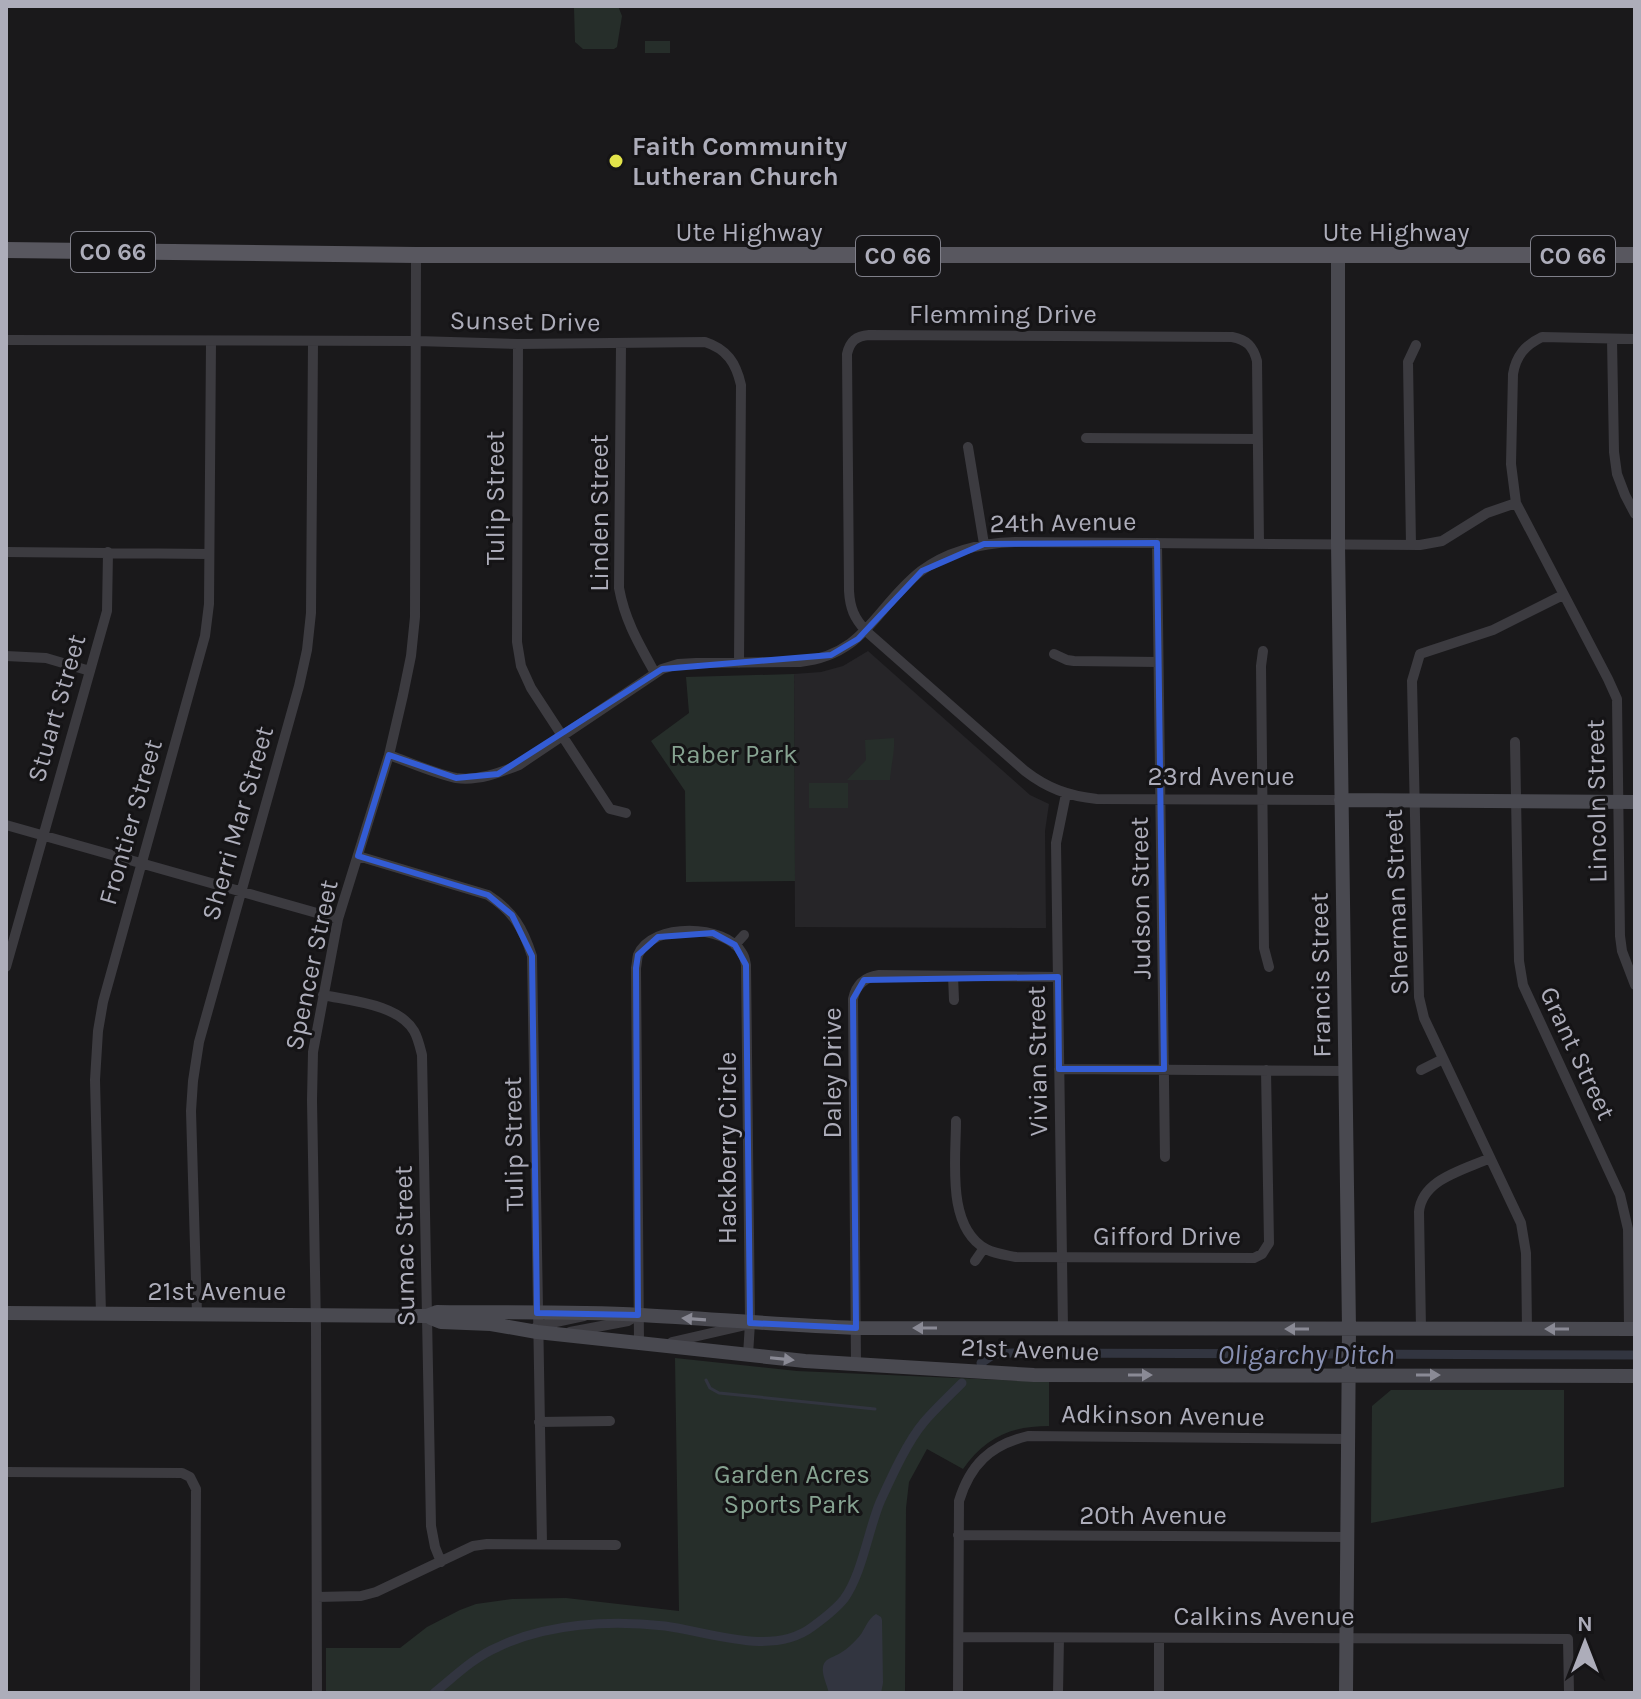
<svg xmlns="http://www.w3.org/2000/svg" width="1641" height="1699" font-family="Karla,sans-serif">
<rect width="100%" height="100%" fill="#1a191b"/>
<path fill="#262528" d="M868,651L1030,795L1049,804L1045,831L1046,928L795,927L794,674L821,672L843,666Z"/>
<path fill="#262e2a" d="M576,6H618L622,16L617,47L614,49H583L575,42L574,8Z
M645,41H670V53H645Z
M794,674L795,881L686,882L685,791L651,741L689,713L686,677Z
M894,738C895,752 891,765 890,780H847L866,760L865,740Z
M809,783H848V808H809Z
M675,1358L797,1371L1049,1382V1426C1010,1426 985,1438 963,1469L927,1449L909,1482L906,1508L905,1693H326V1648H400L427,1627L460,1610L476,1604L512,1599L566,1598L679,1611Z
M1391,1390H1564V1487L1371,1523L1372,1406Z"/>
<path fill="#323540" d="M876,1614L881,1617L882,1620L883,1683L881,1693H829C827,1684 819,1670 825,1662C829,1657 837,1656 842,1652C847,1649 852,1644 856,1640C865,1632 866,1620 876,1614Z"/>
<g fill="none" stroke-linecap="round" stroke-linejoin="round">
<path stroke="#323540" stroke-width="3" d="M706,1380L710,1388L719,1393L875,1409"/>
<path stroke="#323540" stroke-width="9" d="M981,1363L994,1354L1012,1353L1635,1355
M434,1693C454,1677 474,1657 498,1647C547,1623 611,1620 665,1626C710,1632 772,1657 812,1627C823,1619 836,1609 844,1599C862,1574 868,1531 880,1502C891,1478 907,1442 924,1422C935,1409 949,1396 962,1383"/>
<path stroke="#3c3b40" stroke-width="10" d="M1612,339L1614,452L1617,474L1625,495L1635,514
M1635,339L1542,337C1525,345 1516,356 1513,374L1511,464L1516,503L1608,679L1617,699L1620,936L1622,951L1635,985
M6,340L417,341L518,344L705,342C727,349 736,363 741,385L739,663
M518,344L517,642L521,666L531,688L610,809L626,813
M621,344L619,588C625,621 639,644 655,673
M1086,438L1258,439
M968,447L984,544
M1157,543L1165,1157
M1259,544L1257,361C1253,346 1247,340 1232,337L869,335C856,336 850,341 847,354L849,591C850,608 854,618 866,631L1025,771C1047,788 1068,796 1097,799L1341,800
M1411,545L1408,362L1416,345
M6,552L209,554
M1263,651L1261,666L1264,948L1269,967
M1054,654L1067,660L1074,661L1158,662
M6,656L46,658L90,671
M1515,742L1519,961L1523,985L1620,1195L1628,1229L1629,1329
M389,755C409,762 436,774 456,778C478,781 499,773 519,765L662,669L678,664L696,663L800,662C866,655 875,607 921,571C949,550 982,543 1015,542L1420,545L1442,541L1487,513L1516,503
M6,825L338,919
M358,856L488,895C513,911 523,928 532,956L542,1544
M735,945L744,935
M6,967L107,611L108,552
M953,976L954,1000
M323,995C351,1001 398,1004 414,1031C418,1038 420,1047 422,1055L431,1526L435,1547L441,1562
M1059,1069L1345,1071
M1421,1070L1443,1059
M956,1121C956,1160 946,1227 986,1249C995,1254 1006,1255 1016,1257L1254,1258L1262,1254L1269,1243L1266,1070
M975,1261L984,1248
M101,1314L95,1080L98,1031L103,1002L205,636L209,604L211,342
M197,1314L191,1111L193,1081L199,1042L299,686L307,650L311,613L313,342
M537,1326L584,1316
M1063,1328L1056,843L1066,794
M1421,1329L1419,1212C1422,1179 1464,1170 1490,1158
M1527,1329L1526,1253L1521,1223L1424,1018L1419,997L1412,681L1420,654L1493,630L1563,595
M570,1332L628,1321L638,1315
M672,1342L746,1325
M639,1343L636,968C637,963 637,959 638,955C652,922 726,924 742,953C745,957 745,961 746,965L750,1323L748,1355
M856,1364L853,999C856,985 864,977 879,975L1058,977
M539,1422L610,1421
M6,1472L182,1473L190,1477L196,1489L195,1693
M958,1535L1347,1537
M317,1597L361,1596L376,1592L473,1546L487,1544L616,1545
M959,1637L1568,1639L1569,1693
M1159,1638V1693
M317,1693L316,1329L312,1100L313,1052L338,919L389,755L403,695L411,656L415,617L416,255
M958,1693L959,1501C970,1465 990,1445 1028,1436L1348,1439
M1058,1693L1059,1638"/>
<path stroke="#494950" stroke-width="14" d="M1338,256V544L1349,1329L1346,1693
M1341,800L1635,802
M6,1313L427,1316L437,1312C505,1313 573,1311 641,1315C712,1319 784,1325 856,1328L1635,1329
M431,1318L441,1322L491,1324L537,1332L805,1361L1034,1375L1635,1376"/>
<path stroke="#58575f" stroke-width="16" d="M6,250L416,255H1635"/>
</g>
<defs><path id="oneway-solid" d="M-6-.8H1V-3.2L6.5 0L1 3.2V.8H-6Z" transform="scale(2)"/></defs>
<g fill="#8a8a95">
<use href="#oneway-solid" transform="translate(694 1319) rotate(-176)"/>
<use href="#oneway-solid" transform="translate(925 1328) rotate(-180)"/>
<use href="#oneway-solid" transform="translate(1297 1329) rotate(-180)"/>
<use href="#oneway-solid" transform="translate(1557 1329) rotate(-180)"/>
<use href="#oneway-solid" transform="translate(782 1359) rotate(6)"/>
<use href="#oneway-solid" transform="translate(1140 1375)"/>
<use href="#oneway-solid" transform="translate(1428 1375)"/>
</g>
<path fill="none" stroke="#335cd4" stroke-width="6" stroke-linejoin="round" d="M1157,543L1164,1069H1059L1058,977L864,980L853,999L856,1328L750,1323L746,965L735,945L713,933L658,937L638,955L636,968L638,1315L537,1313L532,956L512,915L488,895L358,856L389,755L456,778L498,774L662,669L831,655L858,639L922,571L984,544Z"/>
<circle fill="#e2e34a" stroke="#151416" stroke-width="3" cx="616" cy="161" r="8"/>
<g text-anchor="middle" stroke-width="6" stroke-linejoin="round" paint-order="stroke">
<g fill="#151416" stroke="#7f7f89" stroke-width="2">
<rect x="71" y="232" width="84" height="40" rx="6"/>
<rect x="856" y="236" width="84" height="40" rx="6"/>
<rect x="1531" y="236" width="84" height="40" rx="6"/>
</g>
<g font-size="24" font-weight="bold" fill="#adadba">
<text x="113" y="260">CO 66</text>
<text x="898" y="264">CO 66</text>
<text x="1573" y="264">CO 66</text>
</g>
<g font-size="26" font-weight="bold" fill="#adadba" stroke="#151416" text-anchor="start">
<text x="632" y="155">Faith Community<tspan x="632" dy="30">Lutheran Church</tspan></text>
</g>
<g font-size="26" fill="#adadba" stroke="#151416">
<text x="749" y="241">Ute Highway</text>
<text x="1396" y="241">Ute Highway</text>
<text x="1003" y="323">Flemming Drive</text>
<text transform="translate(525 321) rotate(1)" y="9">Sunset Drive</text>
<text transform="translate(495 498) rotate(-90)" y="9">Tulip Street</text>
<text transform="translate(599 513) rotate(-90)" y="9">Linden Street</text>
<text transform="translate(1063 522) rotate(-1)" y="9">24th Avenue</text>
<text transform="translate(56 708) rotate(-74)" y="9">Stuart Street</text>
<text x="1221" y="785">23rd Avenue</text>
<text transform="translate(1596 801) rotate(-91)" y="9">Lincoln Street</text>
<text transform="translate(130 822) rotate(-74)" y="9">Frontier Street</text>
<text transform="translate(237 823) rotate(-74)" y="9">Sherri Mar Street</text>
<text transform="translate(1140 898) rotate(-91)" y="9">Judson Street</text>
<text transform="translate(1396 902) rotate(-92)" y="9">Sherman Street</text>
<text transform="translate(311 965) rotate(-78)" y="9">Spencer Street</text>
<text transform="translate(1320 975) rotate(-91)" y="9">Francis Street</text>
<text transform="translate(1578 1053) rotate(65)" y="9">Grant Street</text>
<text transform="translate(1037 1061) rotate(-91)" y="9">Vivian Street</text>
<text transform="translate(832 1073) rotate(-90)" y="9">Daley Drive</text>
<text transform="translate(513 1144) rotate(-91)" y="9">Tulip Street</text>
<text transform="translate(727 1148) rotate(-90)" y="9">Hackberry Circle</text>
<text x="1167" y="1245">Gifford Drive</text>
<text transform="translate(404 1246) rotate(-91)" y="9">Sumac Street</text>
<text x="217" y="1300">21st Avenue</text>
<text transform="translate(1030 1349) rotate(2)" y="9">21st Avenue</text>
<text transform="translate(1163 1415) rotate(1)" y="9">Adkinson Avenue</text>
<text x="1153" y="1524">20th Avenue</text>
<text x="1264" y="1625">Calkins Avenue</text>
</g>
<g font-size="26" fill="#86a391" stroke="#151416">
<text x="734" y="763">Raber Park</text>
<text x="792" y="1483">Garden Acres<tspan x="792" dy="30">Sports Park</tspan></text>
</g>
<g font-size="28" font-style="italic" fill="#878fb1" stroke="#151416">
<text x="1306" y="1364">Oligarchy Ditch</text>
</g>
</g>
<rect width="1641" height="1699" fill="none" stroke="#adadba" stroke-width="16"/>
<g transform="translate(1585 1643)" stroke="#151416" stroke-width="6" paint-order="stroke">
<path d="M0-6L14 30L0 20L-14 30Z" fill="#adadba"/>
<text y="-12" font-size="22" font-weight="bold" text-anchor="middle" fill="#adadba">N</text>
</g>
</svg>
